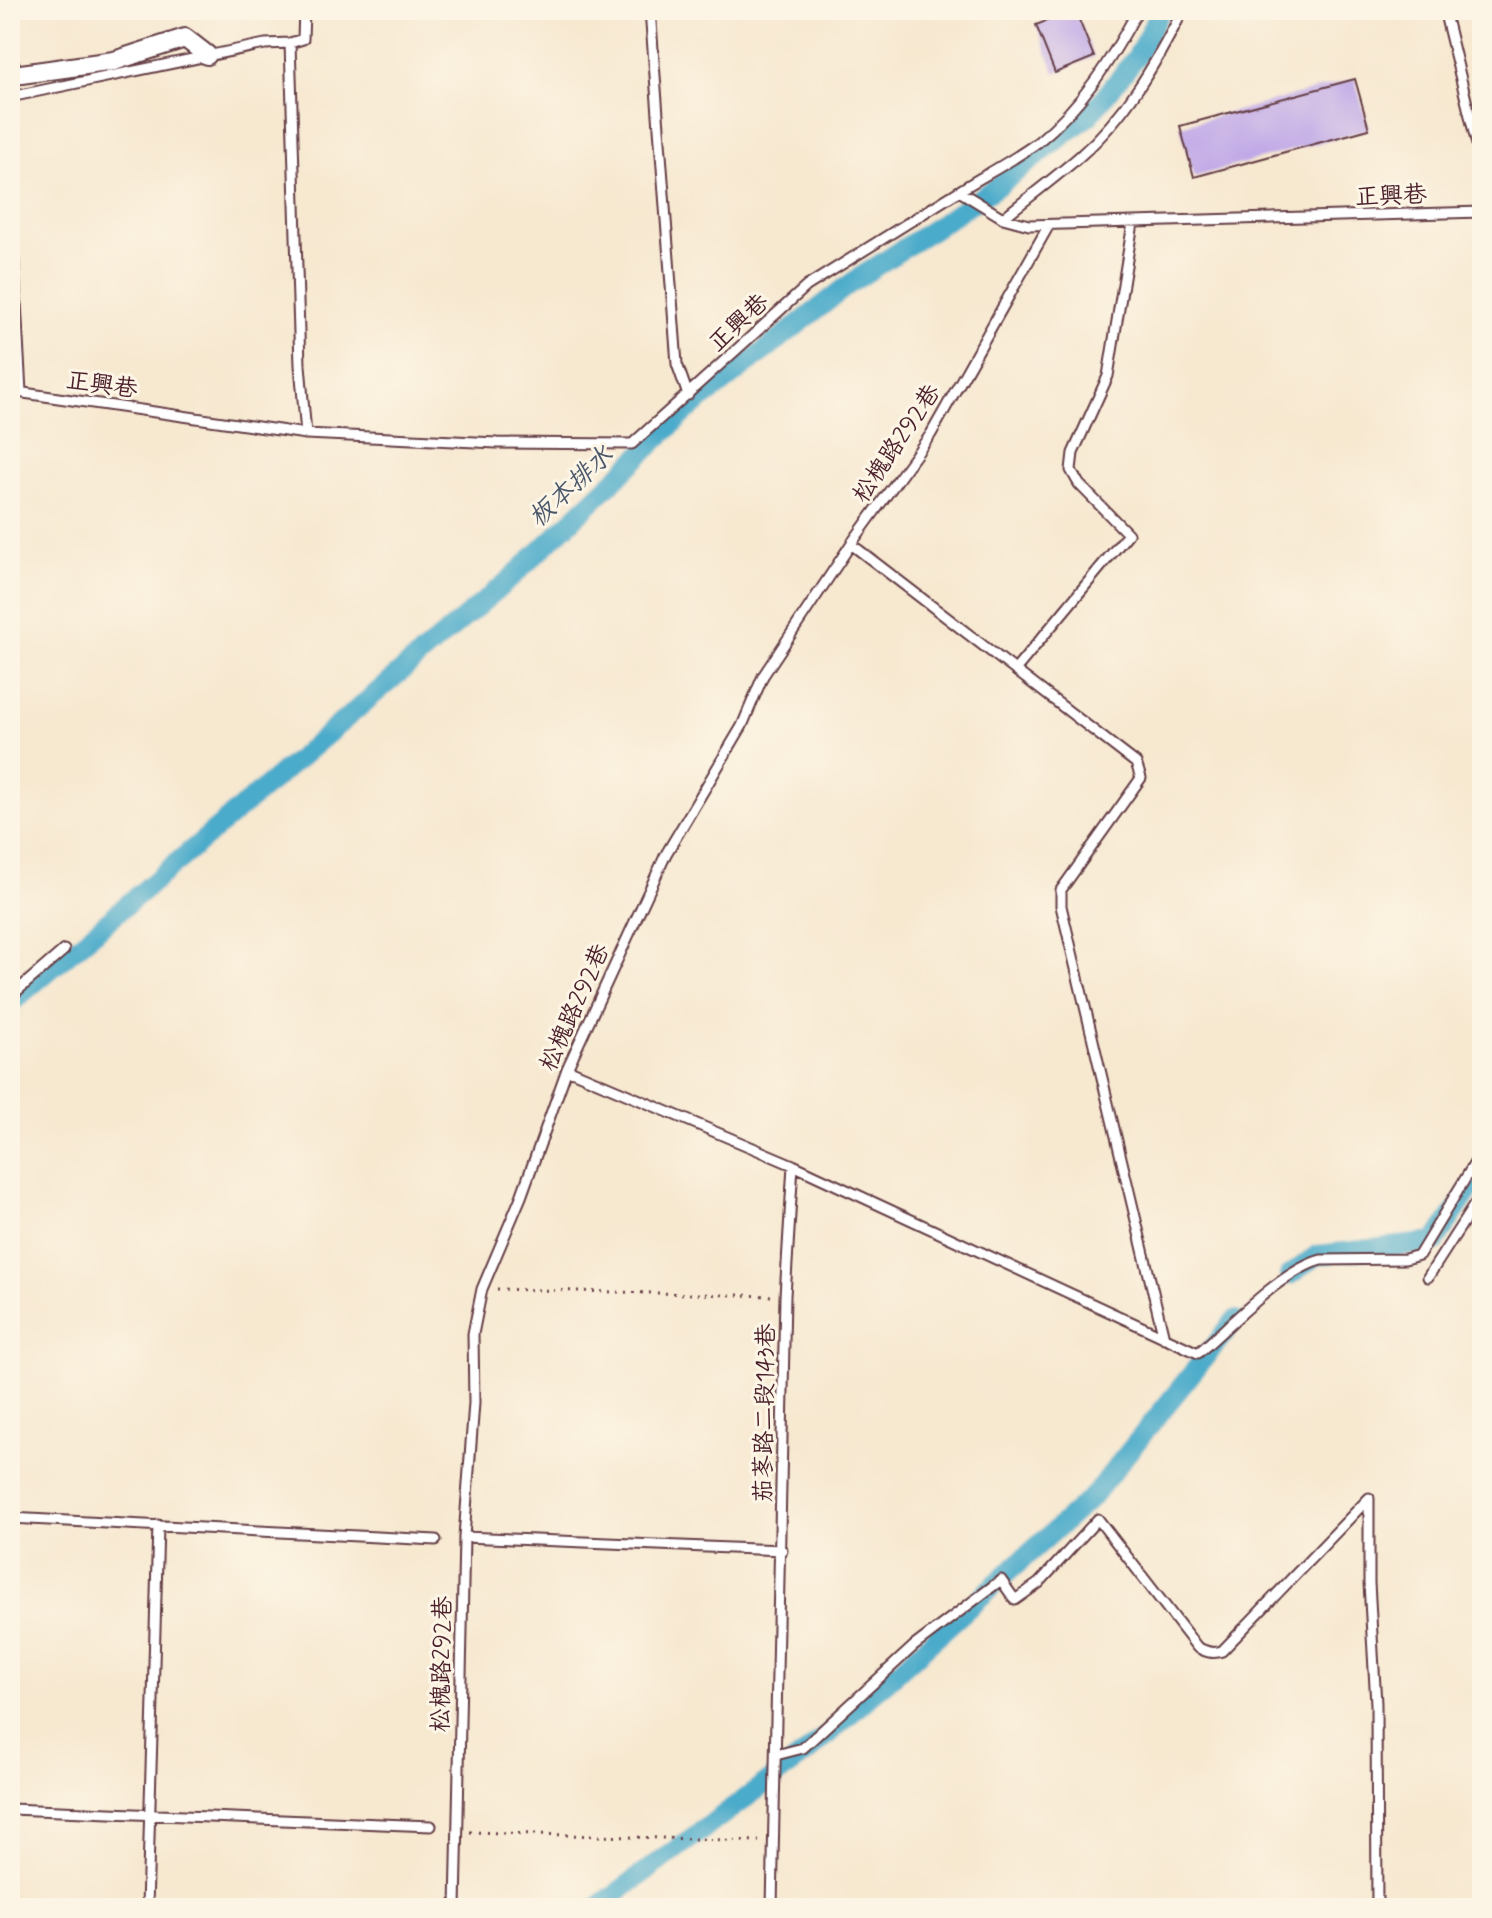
<svg xmlns="http://www.w3.org/2000/svg" width="1492" height="1918" font-family="Mynerve,'LXGW WenKai TC',sans-serif">
<rect width="100%" height="100%" fill="#fcf5e5"/>
<filter id="ink" filterUnits="userSpaceOnUse"><feTurbulence type="fractalNoise" baseFrequency=".0125" numOctaves="2"/><feDisplacementMap in="SourceGraphic" scale="16" xChannelSelector="R" yChannelSelector="G"/><feConvolveMatrix kernelMatrix="1 2 1 2 8 2 1 2 1" color-interpolation-filters="sRGB"/></filter>
<filter id="wash" filterUnits="userSpaceOnUse"><feTurbulence type="fractalNoise" baseFrequency=".006" numOctaves="4" result="noise"/><feDisplacementMap in="SourceGraphic" scale="32" xChannelSelector="R" yChannelSelector="G"/><feGaussianBlur stdDeviation="1.8" result="paint"/><feColorMatrix in="noise" values="0 0 0 0 0 0 0 0 0 0 0 0 0 0 0 0 0 1.4 0 .05"/><feComposite in="paint" operator="in"/></filter>
<g filter="url(#wash)">
<rect width="100%" height="100%" fill="#f7e8d0"/>
<g fill="none" stroke-linecap="round" stroke-linejoin="round">
<path stroke="#4babca" stroke-width="20" d="M10,1004L510,579L685,413L851,283L998,186L1090,115L1137,56L1161,10
M1290,1275L1317,1255L1435,1242L1482,1171
M596,1908L806,1754L1093,1496L1235,1320"/>
</g>
<g id="blocks">
<path fill="#c0a8e7" d="M1075,10L1094,57L1055,73L1036,25Z
M1355,79L1369,129L1194,177L1180,126Z"/>
</g>
</g>
<g filter="url(#ink)">
<use href="#blocks" fill-opacity="0" stroke="#643d44" stroke-width="2"/>
<g fill="none" stroke-linecap="round" stroke-linejoin="round">
<g stroke="#643d44" stroke-width="13">
<path id="lane" d="M304,10L303,39L290,43L300,365L306,434
M650,10L677,364L688,395
M1444,10L1482,165
M10,97L265,44L290,43
M959,191C985,175 1014,160 1038,142C1082,106 1111,60 1138,10
M10,194L21,392
M1003,218C1029,197 1056,177 1080,156C1126,116 1156,63 1183,10
M10,391L306,434L497,443L632,444L807,286L959,191L1003,218L1029,225L1482,212
M851,544L1136,763L1141,778L1061,890V906L1164,1338
M1016,669L1128,534L1079,484L1071,470L1073,453L1108,376L1133,223
M10,997L64,950
M567,1069L793,1165L785,1296L772,1908
M793,1165L1198,1353C1231,1325 1281,1271 1321,1260L1405,1259L1419,1255L1482,1151
M1428,1277L1482,1193
M10,1518L436,1540
M464,1537L782,1550
M776,1755L803,1748L914,1646L1001,1580L1015,1600L1039,1583L1098,1519L1197,1647C1206,1652 1213,1654 1222,1651L1369,1498V1583L1376,1704L1377,1908
M10,1809L431,1826
M147,1908L158,1525
M456,1908L464,1537L474,1403L473,1334L482,1289L521,1197L567,1069L666,854L742,726L763,676L851,544L931,434L1049,225"/>
</g>
<g stroke="#643d44" stroke-width="22">
<path id="street" d="M10,66L14,75L114,61L185,38L207,55"/>
</g>
<path stroke="#643d44" stroke-width="3" stroke-dasharray="2 6" stroke-linecap="butt" d="M497,1289L774,1296
M470,1832L759,1841"/>
<use href="#lane" stroke="#fff" stroke-width="9"/>
<use href="#street" stroke="#fff" stroke-width="18"/>
</g>
</g>
<g text-anchor="middle" stroke-width="6" stroke-linejoin="round" paint-order="stroke">
<g font-size="24" fill="#4a1f2b" stroke="#fcf5e5">
<text transform="translate(1391 195) rotate(-2)" y="8">正興巷</text>
<text transform="translate(738 322) rotate(-43)" y="8">正興巷</text>
<text transform="translate(102 384) rotate(8)" y="8">正興巷</text>
<text transform="translate(896 443) rotate(-56)" y="8">松槐路292巷</text>
<text transform="translate(574 1007) rotate(-66)" y="8">松槐路292巷</text>
<text transform="translate(764 1413) rotate(-89)" y="8">茄苳路二段143巷</text>
<text transform="translate(441 1664) rotate(-89)" y="8">松槐路292巷</text>
</g>
<g font-size="26" font-style="italic" fill="#4a576b" stroke="#fcf5e5">
<text transform="translate(570 486) rotate(-43)" y="9">板本排水</text>
</g>
</g>
<rect width="1492" height="1918" fill="none" stroke="#fcf5e5" stroke-width="40"/>
</svg>
